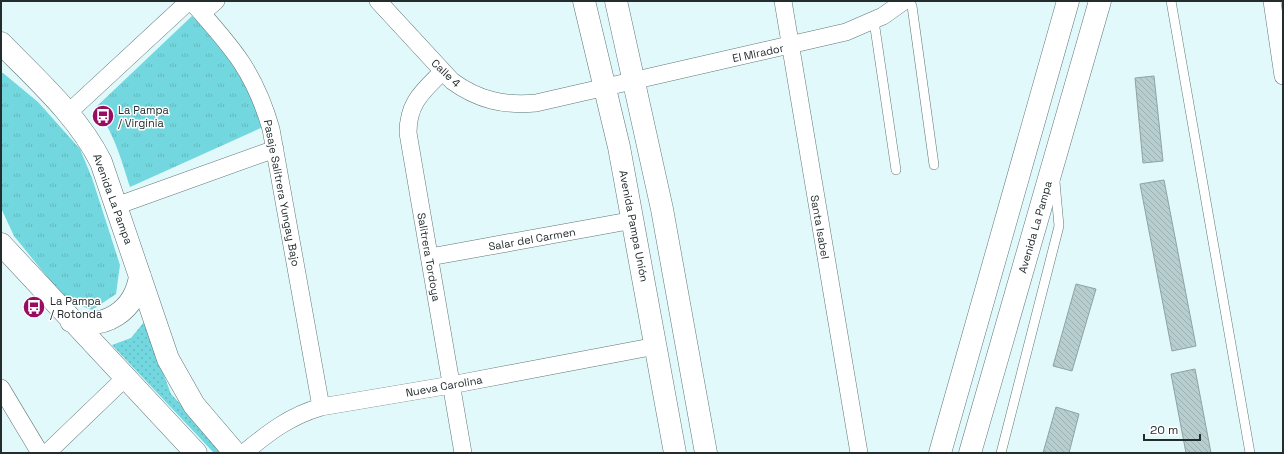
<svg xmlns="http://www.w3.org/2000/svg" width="1284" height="454" font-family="'Space Grotesk',sans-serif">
<defs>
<pattern id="grass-dots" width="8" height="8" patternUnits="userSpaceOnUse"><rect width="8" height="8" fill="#72d7de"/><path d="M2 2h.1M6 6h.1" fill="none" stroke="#63b9bf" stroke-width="1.8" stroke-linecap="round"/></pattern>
<pattern id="park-tufts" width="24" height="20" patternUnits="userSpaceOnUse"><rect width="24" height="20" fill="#72d7de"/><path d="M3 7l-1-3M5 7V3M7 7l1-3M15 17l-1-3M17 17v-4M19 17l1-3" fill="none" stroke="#63b9bf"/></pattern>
<pattern id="building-back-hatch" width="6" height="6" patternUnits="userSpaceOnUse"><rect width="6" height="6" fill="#b7ced0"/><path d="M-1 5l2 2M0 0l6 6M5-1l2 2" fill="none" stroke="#9db1b3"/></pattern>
</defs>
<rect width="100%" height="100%" fill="#e1f9fa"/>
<path fill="url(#grass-dots)" d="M144,322L171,394L226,453H214L112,345L131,338Z"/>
<path fill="url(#park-tufts)" d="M192,16L222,42L245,72L263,127L130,187C121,159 114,132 95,108Z
M1,73H3L38,102L80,149L92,178L120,265L116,294L92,310L66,300L14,236L1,208Z"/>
<path fill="url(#building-back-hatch)" stroke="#8da3a4" d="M1154,76L1163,161L1143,163L1135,78Z
M1164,180L1196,346L1172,351L1140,184Z
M1076,284L1096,289L1072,371L1053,366Z
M1195,369L1211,453H1186L1171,374Z
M1056,407L1079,414L1069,453H1043Z"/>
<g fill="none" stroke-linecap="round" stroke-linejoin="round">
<g stroke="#617577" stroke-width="10">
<path id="lane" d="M909,1L912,6L934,165
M1171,1L1250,453
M874,21L896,170
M1001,453L1059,226L1055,182"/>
</g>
<g stroke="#617577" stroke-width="18">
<path id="street" d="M191,1C231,46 254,70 271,129L321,407
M378,1L452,81C478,100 504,106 536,103L846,32L883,16L904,1
M783,1L859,453
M1272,1L1283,76
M202,13L216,1
M442,72C422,92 408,103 408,133L463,453
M68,113L189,1
M116,206L275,149
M430,257L634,220
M1,388L40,453
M47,453L125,378
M244,453C269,432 290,416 321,407L451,385L656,346"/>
</g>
<g stroke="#617577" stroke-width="23">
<path id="secondary" d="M584,1L619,147L675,453
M616,1L662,209L706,453
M1,43C37,80 78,116 101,162L168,359L194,405L235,453
M1,244L196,453
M71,321C105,330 135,311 140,276
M940,453L1068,1
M970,453L1100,1"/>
</g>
<use href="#lane" stroke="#fff" stroke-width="9"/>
<use href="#street" stroke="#fff" stroke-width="17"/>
<use href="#secondary" stroke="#fff" stroke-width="22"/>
</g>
<defs>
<g id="bus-disc" transform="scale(1.15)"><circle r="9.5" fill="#980d61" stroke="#fff"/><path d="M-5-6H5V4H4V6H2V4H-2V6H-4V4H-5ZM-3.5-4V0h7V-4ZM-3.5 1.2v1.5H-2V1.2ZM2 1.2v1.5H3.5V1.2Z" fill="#fff"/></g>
</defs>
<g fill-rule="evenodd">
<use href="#bus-disc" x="103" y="116"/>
<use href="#bus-disc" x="34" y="307"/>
</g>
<g text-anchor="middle" stroke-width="3" stroke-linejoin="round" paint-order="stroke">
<g font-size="11" fill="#242d2e" stroke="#fff">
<text transform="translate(758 53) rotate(-12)" y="4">El Mirador</text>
<text transform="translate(446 73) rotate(43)" y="4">Calle 4</text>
<text transform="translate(282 193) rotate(79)" y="4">Pasaje Salitrera Yungay Bajo</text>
<text transform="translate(113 199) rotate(70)" y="4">Avenida La Pampa</text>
<text transform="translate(634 226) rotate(79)" y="4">Avenida Pampa Unión</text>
<text transform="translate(820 227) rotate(80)" y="4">Santa Isabel</text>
<text transform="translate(1035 227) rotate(-74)" y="4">Avenida La Pampa</text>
<text transform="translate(532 239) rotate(-10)" y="4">Salar del Carmen</text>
<text transform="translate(429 257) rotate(80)" y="4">Salitrera Tordoya</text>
<text transform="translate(444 386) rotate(-10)" y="4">Nueva Carolina</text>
</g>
<g font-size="11" fill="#242d2e" stroke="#fff" text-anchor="start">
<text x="118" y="114">La Pampa<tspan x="118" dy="13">/ Virginia</tspan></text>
<text x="50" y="305">La Pampa<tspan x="50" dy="13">/ Rotonda</tspan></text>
</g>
</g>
<rect width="1284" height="454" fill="none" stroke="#242d2e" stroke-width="4"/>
<path d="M1144 434v6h56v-6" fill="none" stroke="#242d2e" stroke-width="2"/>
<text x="1150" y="434" font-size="12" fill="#242d2e" stroke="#ffffff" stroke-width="3" paint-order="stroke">20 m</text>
</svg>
